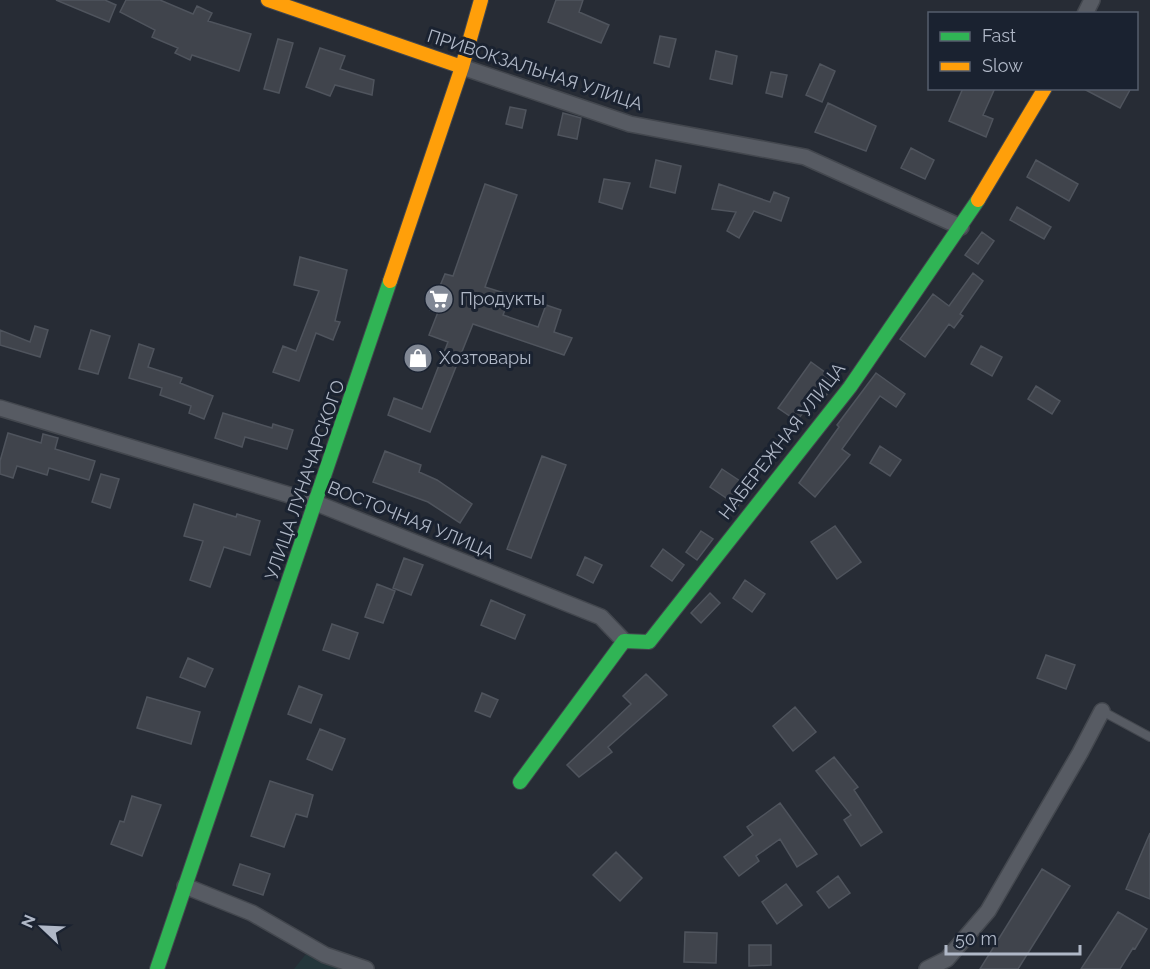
<svg xmlns="http://www.w3.org/2000/svg" width="1150" height="969" font-family="Raleway,sans-serif">
<rect width="100%" height="100%" fill="#272c35"/>
<path fill="#24363b" d="M306,954L345,969H294Z"/>
<path fill="#40444c" stroke="#4f545d" stroke-width="1.5" d="M56,0H105L116,5L109,22Z
M126,0H160L193,14L197,6L212,13L208,21L251,34L239,71L192,55L190,60L175,53L178,48L152,37L155,30L120,12Z
M556,0H583L579,12L609,25L601,43L548,22Z
M660,36L676,39L669,67L654,63Z
M278,39L293,43L279,93L264,89Z
M320,48L345,56L340,69L374,80L372,95L335,85L330,96L306,87Z
M716,51L737,56L732,84L710,79Z
M820,64L835,71L822,102L806,95Z
M771,72L787,75L782,97L766,93Z
M963,88H995L983,115L993,119L986,137L949,121Z
M1082,88H1131L1120,108Z
M828,103L876,126L866,151L815,132Z
M510,107L526,110L522,128L506,124Z
M563,113L581,118L577,139L558,135Z
M911,148L934,160L925,179L901,168Z
M656,160L681,166L675,193L650,187Z
M1036,160L1078,184L1069,201L1027,177Z
M604,179L630,183L622,209L599,202Z
M485,184L517,195L485,287L511,295L503,315L538,327L546,305L561,310L554,332L572,338L564,355L473,324L430,432L388,415L394,398L422,409L448,342L429,335L438,312L430,310L445,274L453,276Z
M719,184L770,202L774,192L789,198L781,221L754,211L739,238L727,231L736,212L712,209Z
M1017,207L1051,227L1044,239L1010,220Z
M982,232L994,241L978,264L965,255Z
M300,257L347,270L335,321L340,322L333,340L316,333L299,381L273,372L283,346L296,351L319,291L294,285Z
M973,273L983,281L960,314L963,316L954,328L949,324L925,357L900,339L933,294L949,306Z
M35,326L48,330L40,357L0,345V330L30,342Z
M91,330L110,336L98,374L79,369Z
M139,344L154,349L148,367L182,378L180,383L213,396L204,419L189,413L191,406L160,395L162,388L129,378Z
M981,346L1002,357L992,376L971,364Z
M811,362L837,381L825,397L818,392L797,421L778,408Z
M876,373L905,394L896,407L880,396L842,449L850,455L815,497L799,483L839,427L837,425Z
M1036,386L1060,401L1052,414L1028,399Z
M223,413L272,428L273,424L293,430L287,449L245,437L242,447L215,438Z
M8,433L41,443L43,434L58,438L55,449L95,461L89,480L49,468L47,475L17,466L13,478L0,474V461Z
M880,446L901,460L890,476L870,463Z
M385,451L421,465L419,472L437,480L472,504L460,523L428,502L373,482Z
M542,456L566,465L531,558L507,549Z
M722,469L749,487L738,506L710,487Z
M101,474L119,479L110,508L92,502Z
M194,504L236,517L237,514L260,521L250,555L224,547L210,587L190,580L203,541L184,536Z
M835,526L861,562L837,579L811,542Z
M701,531L713,539L697,560L686,552Z
M663,549L684,565L672,581L651,566Z
M585,557L602,565L593,583L577,575Z
M404,558L423,565L411,595L393,588Z
M745,580L765,594L752,612L733,598Z
M377,584L395,591L383,623L365,617Z
M710,593L720,603L701,623L691,613Z
M491,600L525,615L515,639L481,625Z
M332,624L358,633L349,659L323,650Z
M1046,655L1075,665L1066,689L1037,678Z
M188,658L213,669L205,687L180,677Z
M646,674L667,695L608,747L612,752L579,777L567,765L631,704L623,696Z
M299,686L322,695L311,723L288,714Z
M482,693L498,700L490,717L475,711Z
M147,697L200,712L191,744L137,728Z
M795,707L816,732L793,751L773,726Z
M320,729L345,739L332,770L307,759Z
M834,757L858,787L854,790L882,832L861,846L844,820L851,815L816,771Z
M270,781L313,795L307,817L296,814L284,847L251,836Z
M132,796L161,805L142,856L111,844L120,821L124,822Z
M780,803L817,854L797,867L780,839L756,856L759,861L739,876L724,857L753,835L747,827Z
M1150,833V899L1126,889Z
M616,852L642,878L620,901L593,875Z
M240,864L270,874L263,895L233,885Z
M1042,869L1070,886L1018,969H980Z
M838,876L850,893L829,908L817,892Z
M786,884L802,905L777,924L762,902Z
M1118,912L1147,929L1135,949L1133,948L1120,969H1081Z
M685,932L717,933L716,963L684,962Z
M749,945H771V965L749,966Z"/>
<g fill="none" stroke-linecap="round" stroke-linejoin="round">
<g stroke="#43474e" stroke-width="10">
<path id="lane" d="M1102,711L1150,737"/>
</g>
<g stroke="#43474e" stroke-width="18">
<path id="street" d="M1085,14L1092,0
M462,67L630,124L805,157L961,227
M0,408L316,503L601,617L624,641
M185,886L252,913L325,955L366,969
M927,969L947,959L988,911L1080,753L1102,711"/>
</g>
<g stroke="#43474e" stroke-width="16">
<path id="fast" d="M520,782L624,641L649,642L850,387L978,200
M157,969L390,281"/>
</g>
<g stroke="#43474e" stroke-width="16">
<path id="slow" d="M268,0L462,67
M978,200L1045,88
M390,281L462,67L481,0"/>
</g>
<use href="#lane" stroke="#575b63" stroke-width="8"/>
<use href="#street" stroke="#575b63" stroke-width="15"/>
<use href="#fast" stroke="#30b455" stroke-width="14"/>
<use href="#slow" stroke="#ff9f0a" stroke-width="14"/>
</g>
<defs>
<g id="supermarket-disc" transform="scale(1.5)"><circle r="9.5" fill="#808794" stroke="#1a2230"/><path d="M-6-5.5h2.5l.6 2H6L4.5 2H-2.5L-4.4-4H-6ZM-1.5 3.2a1.3 1.3 0 1 0 .1 0ZM3 3.2a1.3 1.3 0 1 0 .1 0Z" fill="#fff"/></g>
<g id="shop-disc" transform="scale(1.5)"><circle r="9.5" fill="#808794" stroke="#1a2230"/><path d="M-5-2.5h2.3a2.7 3.5 0 0 1 5.4 0H5L5.5 6h-11ZM-1.5-2.5h3a1.5 2.3 0 0 0-3 0Z" fill="#fff"/></g>
</defs>
<g fill-rule="evenodd">
<use href="#supermarket-disc" x="439" y="299"/>
<use href="#shop-disc" x="418" y="358"/>
</g>
<g text-anchor="middle" stroke-width="6" stroke-linejoin="round" paint-order="stroke">
<g font-size="18" fill="#b0b8c7" stroke="#1a2230">
<text transform="translate(535 70) rotate(18)" y="6">ПРИВОКЗАЛЬНАЯ УЛИЦА</text>
<text transform="translate(782 441) rotate(-52)" y="6">НАБЕРЕЖНАЯ УЛИЦА</text>
<text transform="translate(305 480) rotate(-71)" y="6">УЛИЦА ЛУНАЧАРСКОГО</text>
<text transform="translate(411 520) rotate(22)" y="6">ВОСТОЧНАЯ УЛИЦА</text>
</g>
<g font-size="18" fill="#b0b8c7" stroke="#1a2230" text-anchor="start">
<text x="460" y="305">Продукты</text>
<text x="439" y="364">Хозтовары</text>
</g>
</g>
<rect x="928" y="12" width="210" height="78" fill="#1a2230" stroke="#565e6c" stroke-width="1.5"/>
<rect x="940" y="32" width="30" height="9" fill="#30b455" stroke="#565e6c" stroke-width="1.5"/>
<text x="982" y="42" font-size="18" fill="#b0b8c7">Fast</text>
<rect x="940" y="62" width="30" height="9" fill="#ff9f0a" stroke="#565e6c" stroke-width="1.5"/>
<text x="982" y="72" font-size="18" fill="#b0b8c7">Slow</text>
<g transform="translate(42 927) rotate(293)" stroke="#1a2230" stroke-width="4.5" paint-order="stroke">
<path d="M0-4.5L10 22L0 15L-10 22Z" fill="#b0b8c7"/>
<text y="-9" font-size="16" font-weight="bold" text-anchor="middle" fill="#b0b8c7">N</text>
</g>
<path d="M946 945v9h134v-9" fill="none" stroke="#b0b8c7" stroke-width="3"/>
<text x="955" y="945" font-size="18" fill="#b0b8c7" stroke="#1a2230" stroke-width="4.5" paint-order="stroke">50 m</text>
</svg>
